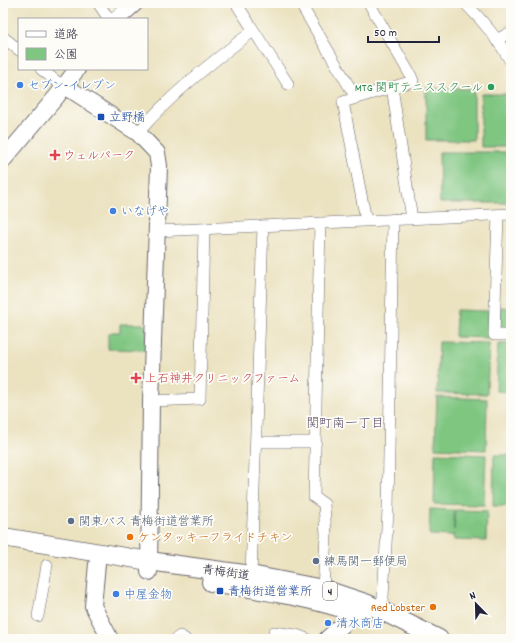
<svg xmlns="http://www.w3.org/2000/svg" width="514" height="642" font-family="Dekko,'Klee One',sans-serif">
<rect width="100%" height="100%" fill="#fdfcf7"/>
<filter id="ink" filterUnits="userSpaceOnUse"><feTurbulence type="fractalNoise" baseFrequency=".025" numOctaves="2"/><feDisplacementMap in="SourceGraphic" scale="8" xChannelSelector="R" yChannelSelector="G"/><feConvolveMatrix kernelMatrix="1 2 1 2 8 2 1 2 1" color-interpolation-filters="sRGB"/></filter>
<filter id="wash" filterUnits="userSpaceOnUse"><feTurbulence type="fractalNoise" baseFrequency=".012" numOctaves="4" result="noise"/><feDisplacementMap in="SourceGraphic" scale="16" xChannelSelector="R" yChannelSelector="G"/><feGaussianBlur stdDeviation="0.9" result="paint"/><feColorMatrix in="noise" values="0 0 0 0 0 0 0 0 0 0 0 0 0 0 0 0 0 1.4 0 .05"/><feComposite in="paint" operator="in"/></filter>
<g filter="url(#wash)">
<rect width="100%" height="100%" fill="#ebe2c0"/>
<path fill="#7fc681" stroke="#50745e" d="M426,88L474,89V140H426Z
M481,94H511V147H481Z
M439,152H511V203H440Z
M500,307L511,308V329H503L499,324Z
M456,310L489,311L490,338L455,337Z
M120,324H143L147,329L146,350L108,349V335L112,332H120Z
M439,342L489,343L487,394L437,393Z
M498,344H511V392L496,391Z
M437,397L487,399L486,450L435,448Z
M435,453L486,455L484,505L434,504Z
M494,455H511V506H493Z
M430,509L454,510V530L455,510L487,511L486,541L454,540L453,534L452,536L430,535L429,533Z"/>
</g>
<g filter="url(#ink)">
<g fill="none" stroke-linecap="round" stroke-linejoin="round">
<g stroke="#68656a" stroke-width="12">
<path id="street" d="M98,3L109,19
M236,3L288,84
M300,3L356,98
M465,3C483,21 499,40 511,62
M3,37L19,50
M496,40L511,32
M41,69L56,81L65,86
M392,87L412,219
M138,133C171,94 212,62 253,31
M498,215L494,335H511
M366,220L343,102L413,81L411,76L369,3
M320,223L314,497L324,504L326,535L323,589
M157,231L511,214
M151,401L200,399L204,230
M256,442H316
M251,575L263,226
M380,610L383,597L388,510L393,219
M38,616L47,565
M274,632L296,635L307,639
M176,639L180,636L185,639"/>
</g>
<g stroke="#68656a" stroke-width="18">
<path id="secondary" d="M117,19L135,3
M65,86L138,133L157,153L159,166L151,401L149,572
M3,160L57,96L77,69
M97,564L93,606L110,639
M327,639L347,621L354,599"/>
</g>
<g stroke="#68656a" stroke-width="20">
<path id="primary" d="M3,537L149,561L251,575L323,589L368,604L439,639
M211,582C262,590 313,597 362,615"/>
</g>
<use href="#street" stroke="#fff" stroke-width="11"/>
<use href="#secondary" stroke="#fff" stroke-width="16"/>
<use href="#primary" stroke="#fff" stroke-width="18"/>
</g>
</g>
<g fill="#3f7fe0" stroke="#fdfcf7" stroke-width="1.5">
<circle cx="20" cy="85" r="4"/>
<circle cx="113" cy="211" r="4"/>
<circle cx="116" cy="594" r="4"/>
<circle cx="328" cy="623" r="4"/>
</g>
<circle fill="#2e9e5b" stroke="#fdfcf7" stroke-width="1.5" cx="491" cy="87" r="4"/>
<g fill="#1a4fb4" stroke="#fdfcf7" stroke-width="1.5">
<rect x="97" y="113" width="8" height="8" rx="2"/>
<rect x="216" y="587" width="8" height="8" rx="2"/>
</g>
<g fill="#e0444e" stroke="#fdfcf7" stroke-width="1.5">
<path d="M53 149h4v4h4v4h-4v4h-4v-4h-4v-4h4z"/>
<path d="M134 372h4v4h4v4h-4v4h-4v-4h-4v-4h4z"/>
</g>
<g fill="#5c6f8a" stroke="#fdfcf7" stroke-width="1.5">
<circle cx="71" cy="521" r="4"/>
<circle cx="316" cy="561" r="4"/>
</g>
<g fill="#e8710a" stroke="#fdfcf7" stroke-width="1.5">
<circle cx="130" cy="537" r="4"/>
<circle cx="433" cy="607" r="4"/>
</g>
<g text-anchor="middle" stroke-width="3.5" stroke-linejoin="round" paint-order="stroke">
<rect fill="#fdfcf7" stroke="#646373" stroke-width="1" x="323" y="582" width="14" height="18" rx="3"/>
<g font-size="11" font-weight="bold" fill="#22223b">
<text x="330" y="595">4</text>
</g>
<g font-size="12" fill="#366cbe" stroke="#fdfcf7" text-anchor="start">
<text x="28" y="89">セブン-イレブン</text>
<text x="121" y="215">いなげや</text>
<text x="124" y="598">中屋金物</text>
<text x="336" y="627">清水商店</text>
</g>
<g font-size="12" fill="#27864d" stroke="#fdfcf7" text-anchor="end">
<text x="483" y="91">MTG 関町テニススクール</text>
</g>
<g font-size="12" fill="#164399" stroke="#fdfcf7" text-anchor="start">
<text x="109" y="121">立野橋</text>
<text x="228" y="595">青梅街道営業所</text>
</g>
<g font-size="12" fill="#be3a42" stroke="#fdfcf7" text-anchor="start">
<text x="63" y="159">ウェルパーク</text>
<text x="145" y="382">上石神井クリニックファーム</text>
</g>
<g font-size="12" fill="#4e5e75" stroke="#fdfcf7" text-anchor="start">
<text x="79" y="525">関東バス 青梅街道営業所</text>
<text x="324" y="565">練馬関一郵便局</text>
</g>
<g font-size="12" fill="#c56008" stroke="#fdfcf7" text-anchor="start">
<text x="138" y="541">ケンタッキーフライドチキン</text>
<text x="425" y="611" text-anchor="end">Red Lobster</text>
</g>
<g font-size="12" fill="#22223b" stroke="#fdfcf7">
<text transform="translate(226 572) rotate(8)" y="4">青梅街道</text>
</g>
<g font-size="13" fill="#5f516d" stroke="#fdfcf7">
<text x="345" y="427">関町南一丁目</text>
</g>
</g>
<rect width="514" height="642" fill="none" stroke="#fdfcf7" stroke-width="16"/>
<rect x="18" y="18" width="130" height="52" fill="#fdfcf7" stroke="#a5a5ac"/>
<rect x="26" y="31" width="20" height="6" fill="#ffffff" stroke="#a5a5ac"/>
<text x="54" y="38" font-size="12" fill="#22223b">道路</text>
<rect x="26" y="48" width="20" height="12" fill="#7fc681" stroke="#a5a5ac"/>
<text x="54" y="58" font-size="12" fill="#22223b">公園</text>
<g transform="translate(476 604) rotate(337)" stroke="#fdfcf7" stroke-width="3" paint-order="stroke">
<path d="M0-3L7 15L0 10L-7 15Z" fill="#22223b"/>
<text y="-6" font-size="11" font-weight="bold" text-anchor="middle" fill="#22223b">N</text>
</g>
<path d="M368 36v6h71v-6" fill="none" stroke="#22223b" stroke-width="2"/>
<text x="374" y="36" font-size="12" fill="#22223b" stroke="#fdfcf7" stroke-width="3" paint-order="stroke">50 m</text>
</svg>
